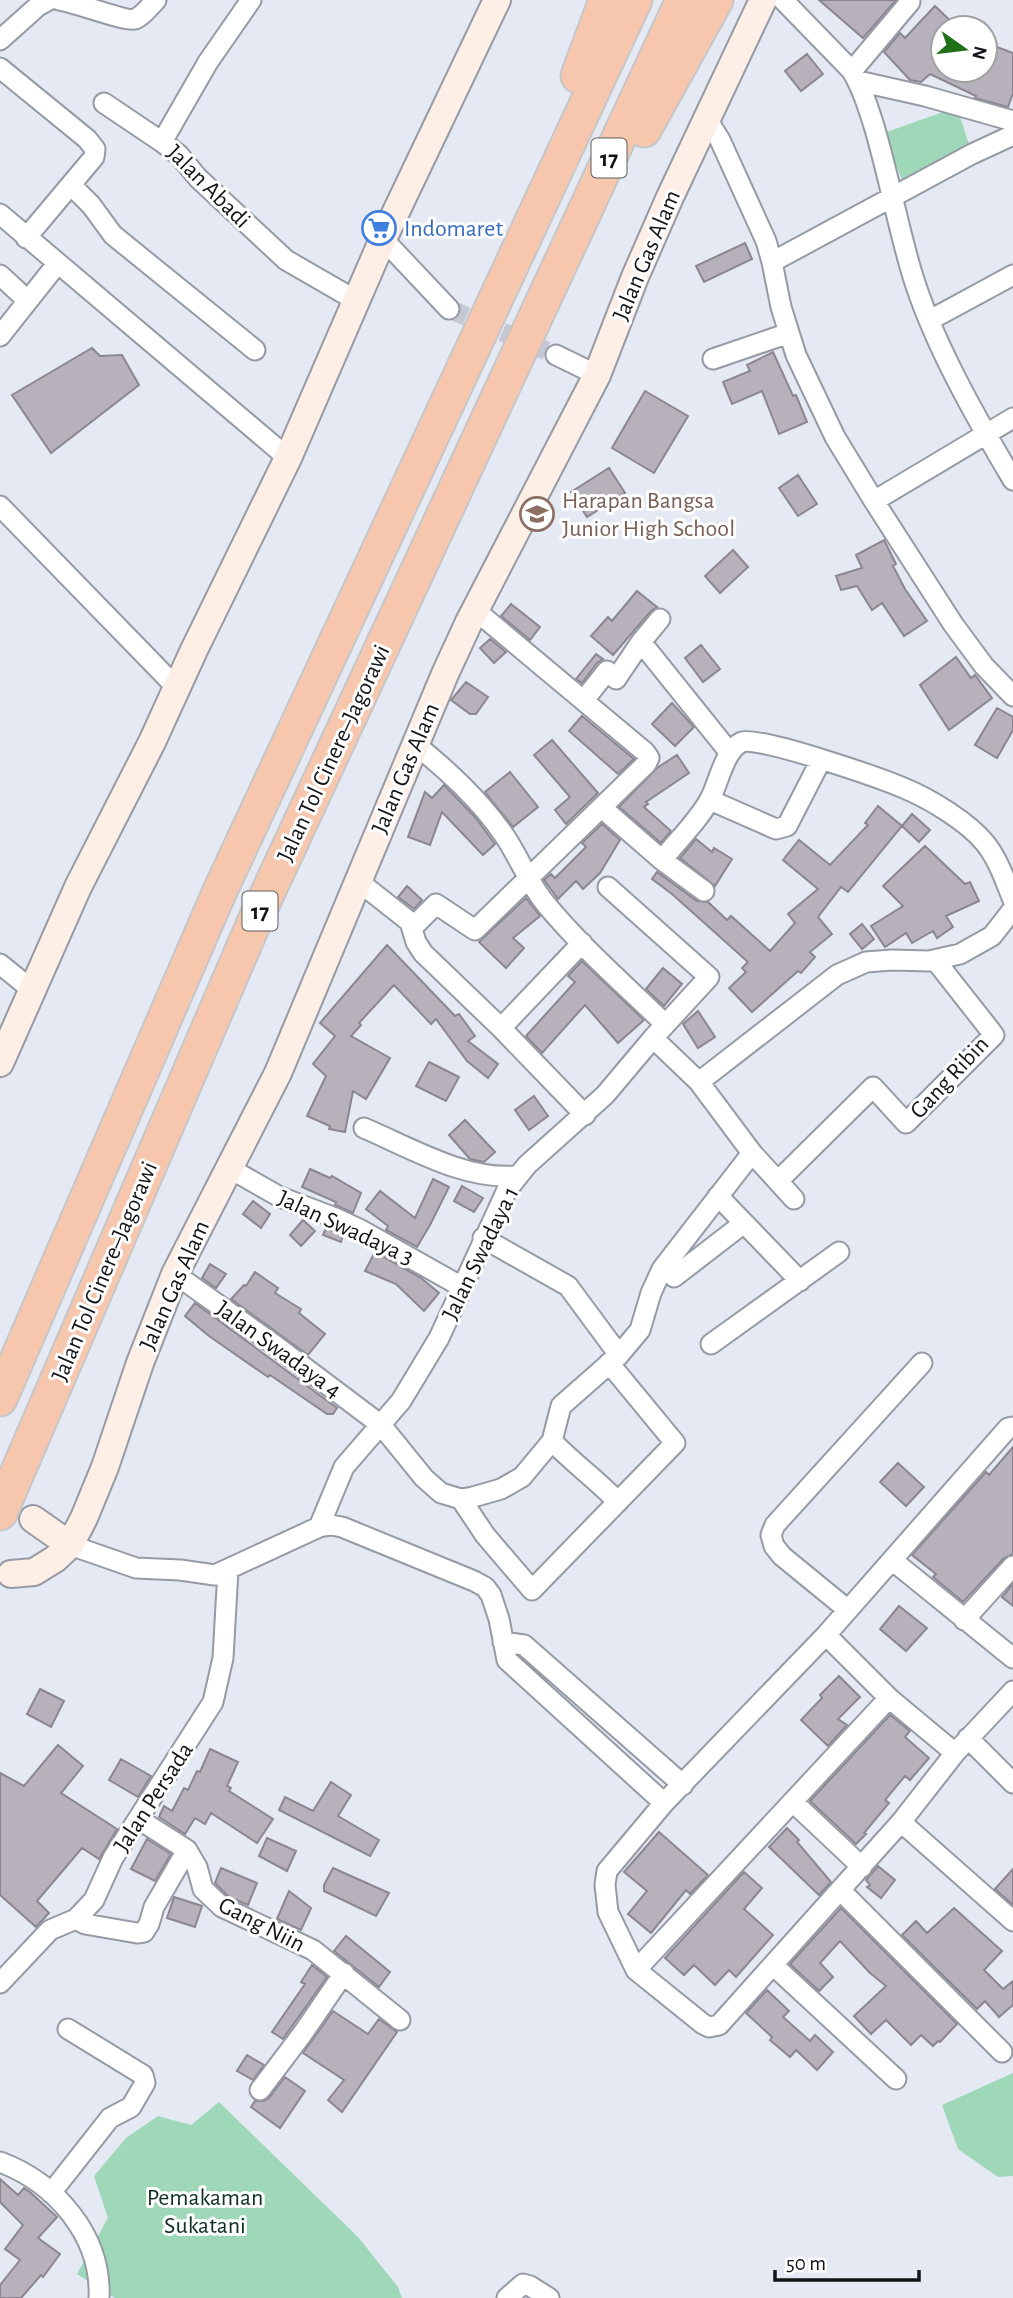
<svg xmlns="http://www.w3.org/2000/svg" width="1013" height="2298" font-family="'Alegreya Sans',sans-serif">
<rect width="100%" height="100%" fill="#e4e9f4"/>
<path fill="#9ed8b9" d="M957,107L973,157L905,188L884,133Z
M1013,2073V2176L998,2177L958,2149L942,2105Z
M219,2102L358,2237L398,2287L402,2298H115L77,2274L108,2218L94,2176L126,2138L158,2116L191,2125Z"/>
<path fill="#b7b1bb" stroke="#8c8690" stroke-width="2" d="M819,0H896L863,38Z
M935,6L958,28H943V70H985L992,45L1013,53V93L1008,107L975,98L976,96L930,74L921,82L910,80L884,52L900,33L905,38Z
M807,54L823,74L801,91L785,71Z
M745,243L752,259L704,282L696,266Z
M92,348L100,356L122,355L139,385L51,453L12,395Z
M773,352L793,396L796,395L807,422L779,434L762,391L732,404L723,382L750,371L747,365Z
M645,391L688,416L654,473L612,448Z
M609,468L625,493L587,517L571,492Z
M798,475L817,504L798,516L779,488Z
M884,540L896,564L893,566L905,589L927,621L904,636L882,603L872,610L857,586L841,590L836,576L862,568L856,555Z
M733,550L748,567L720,593L705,576Z
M637,591L657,607L651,611L613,655L591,636L608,617L612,621Z
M511,604L540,627L530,640L501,616Z
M490,639L506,652L494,663L480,648Z
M701,645L720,669L703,682L685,658Z
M596,654L603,659L597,663L582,683L576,679Z
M956,657L971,678L975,675L992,698L949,730L920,685Z
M466,682L488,697L476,714H470L451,700Z
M672,703L694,727L675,746L652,724Z
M997,708L1013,717V730L997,758L975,745Z
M582,716L634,759L618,774L569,731Z
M552,740L598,793L566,824L555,810L570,797L534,755Z
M677,755L689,773L646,802L648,804L644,807L671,831L661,843L619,807L657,768Z
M510,772L538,807L513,827L485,792Z
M444,785L475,817L495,844L483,855L442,812L430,845L408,837L425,792L432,798Z
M878,806L902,826L848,892L841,887L818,917L832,934L810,952L815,957L801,973L798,971L752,1012L729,988L746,972L742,968L748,962L672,894L652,879L657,872L697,901L708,902L727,920L731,916L770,951L795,923L788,914L818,889L783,860L799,840L830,865L868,825L865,823Z
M912,814L930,830L919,842L902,826Z
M602,824L620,840L600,873L583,889L576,881L558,899L544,880L551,874L555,878L586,847L582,843Z
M696,839L712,852L714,848L732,859L715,886L680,858Z
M925,846L965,884L970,882L979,901L946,916L953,927L937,938L933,931L912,943L906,933L885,947L871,926L903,906L883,886Z
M407,886L422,900L414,909L398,897Z
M526,898L540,916L513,938L524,948L506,968L479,942Z
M862,924L874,939L862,949L850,934Z
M387,945L455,1016L459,1014L475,1036L468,1041L498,1064L488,1078L467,1061L436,1019L431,1024L394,985L359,1023L361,1025L351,1036L390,1058L366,1099L353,1091L345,1132L329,1129L330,1126L307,1116L326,1076L313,1064L335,1036L320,1023Z
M582,961L644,1020L618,1043L585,1005L542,1053L526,1036L575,982L568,976Z
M663,968L682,984L664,1006L646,989Z
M698,1011L715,1037L698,1048L683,1024Z
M429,1062L459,1077L446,1101L416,1086Z
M534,1096L548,1116L529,1130L515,1110Z
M465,1120L495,1152L484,1162L470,1159L449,1135Z
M310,1169L330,1178L332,1176L361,1193L353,1213L335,1205L336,1202L302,1187Z
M433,1179L449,1187L430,1225L417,1247L386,1230L388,1226L366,1209L380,1191L415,1218Z
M462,1186L483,1198L474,1212L454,1201Z
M253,1201L270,1214L261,1228L243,1214Z
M303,1220L315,1231L301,1246L290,1235Z
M326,1228L343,1235L341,1242L323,1235Z
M375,1252L421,1278L439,1293L424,1311L396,1284L365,1271Z
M210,1264L226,1274L216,1288L202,1278Z
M255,1272L278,1288L275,1293L301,1309L299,1313L325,1334L308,1355L231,1299L244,1285L246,1286Z
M195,1303L337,1408L333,1414H327L270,1375L268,1377L209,1336L185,1316Z
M1013,1447V1554L1004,1558L963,1602L933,1577L936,1574L912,1555L986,1472L989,1475Z
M898,1463L924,1487L906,1506L880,1482Z
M1013,1584V1606L1002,1597Z
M899,1606L927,1628L906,1651L880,1629Z
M839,1676L860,1697L838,1719L847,1725L828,1746L801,1720L822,1698L820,1695Z
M40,1689L64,1701L51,1727L27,1714Z
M890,1715L910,1731L905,1737L929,1758L910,1780L905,1776L885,1800L889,1803L864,1833L866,1834L856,1844L810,1801Z
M58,1745L83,1766L61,1793L117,1829L99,1859L82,1848L37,1901L49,1913L36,1927L0,1895V1773L24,1786Z
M210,1749L238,1762L227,1786L231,1788L229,1791L273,1819L257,1843L211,1813L205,1824L195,1818L185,1834L159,1817L164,1806L172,1811L184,1788L188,1790L197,1771L200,1772Z
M121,1759L151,1776L138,1797L109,1780Z
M331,1782L351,1795L338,1816L379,1840L370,1856L279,1810L285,1797L313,1811Z
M787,1828L799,1840L797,1842L831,1882L819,1895L769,1847Z
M659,1832L708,1875L690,1894L686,1890L651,1933L628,1914L647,1891L624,1872Z
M267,1838L296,1851L287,1871L259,1856Z
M147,1839L171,1854L155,1881L131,1869Z
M878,1866L895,1880L881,1898L867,1887L870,1885L866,1880Z
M221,1868L257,1883L248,1905L229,1897L215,1883Z
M333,1868L389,1893L376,1916L324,1891V1885Z
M1013,1869V1905L995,1889Z
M744,1872L762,1888L744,1909L773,1935L736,1977L729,1970L715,1985L694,1965L684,1975L665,1958Z
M289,1891L311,1908L301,1930L277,1919Z
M174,1897L202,1906L195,1927L167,1918Z
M841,1908L957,2024L940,2042L938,2041L933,2046L921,2035L911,2045L886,2020L871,2034L854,2016L886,1986L870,1973L840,1941L820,1963L833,1977L819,1991L790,1964Z
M954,1908L1002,1951L984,1970L1003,1989L1013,1981V2005L999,2017L985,2001L977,2009L902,1935L916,1921L927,1933Z
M346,1936L390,1972L379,1987L334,1951Z
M312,1965L327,1977L283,2039L272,2032L305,1984L301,1982Z
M767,1990L789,2011L783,2017L810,2041L815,2035L833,2052L817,2070L796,2050L790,2057L770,2040L772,2037L746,2013Z
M333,2011L368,2034L379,2019L397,2032L342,2112L328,2100L344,2080L303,2053Z
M247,2055L264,2065L253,2080L237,2071Z
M285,2077L305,2091L280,2128L251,2107L255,2101H264L269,2098Z
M0,2179L18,2195L24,2188L30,2192L57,2217L38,2238L60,2254L43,2277L41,2275L21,2298H0V2285L20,2260L5,2249L23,2225L0,2202Z"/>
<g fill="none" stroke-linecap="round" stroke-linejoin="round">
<path stroke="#c5c9d3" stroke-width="19" stroke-dasharray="19 10" stroke-linecap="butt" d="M449,309L556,355"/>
<g stroke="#969aa4" stroke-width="23">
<path id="minor" d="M59,0C75,2 126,22 135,19C143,16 150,6 156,0
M251,0L208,62L162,142L179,155L198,178L286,260L357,301
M783,0L852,71C862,88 868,107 874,126C888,173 897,222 911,270C931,339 976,418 1013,480
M0,40L38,6L49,0
M0,68L87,139L95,149L94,157L26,238
M852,71L910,2
M858,81L925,96L1013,121
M104,103L162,142
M707,119L720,140L766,241L772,262L781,307L796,355L835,437L874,501L953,624L984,666L1013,696
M71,185L91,205L113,235L255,350
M0,214L288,458
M383,239L449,309
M772,262L972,154L1013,135
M0,275L27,300
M930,320L1013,275
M0,336L57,264
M556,355L597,375
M713,359L789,333
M874,501L1013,418
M0,506L177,688
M641,642L730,753
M584,700L607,671L616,679L641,642L660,619
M415,744C448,771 479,799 504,835C519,857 528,882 545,903C581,947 625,985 665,1024
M710,800L776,829L787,826L821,760
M602,808L662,860C677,841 701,818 711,797C719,781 725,749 742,742C760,736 883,779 906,789C930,799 968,822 985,843C998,859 1005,880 1013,900
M662,860L704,891
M358,881L410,922L416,942L423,953L501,1028L585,1115
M413,927L436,904L475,930L646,764L649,758L645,752L475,610
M0,964L32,990
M501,1028L582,943
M653,1038L699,1082L752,1153L794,1199
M699,1082L837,975L866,962L892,960L929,961L960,954L992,936L1013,909
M364,1128C413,1149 464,1180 517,1176
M229,1168L280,1197L335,1218L361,1230L462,1287
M778,1181L873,1087L906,1123L994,1035L935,960
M718,1196L800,1281
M483,1238L568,1286L619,1355
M175,1274L276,1346L381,1425L424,1478L441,1493L461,1499L473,1497L501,1489L522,1477L552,1441L561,1406L619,1355L640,1330L651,1293L662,1269L752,1153
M674,1277L744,1223
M711,1344L839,1252
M1013,1427L1008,1428L826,1635L664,1803L607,1871L605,1885L608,1912L636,1970L703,2024L709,2027L719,2025L901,1822L955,1753L1013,1691
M552,1441C573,1463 597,1480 618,1502
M461,1499L485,1535L532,1590L675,1443L609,1363
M319,1527L344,1467L401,1401L439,1338L507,1190L527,1165L605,1095L653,1038L709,977L608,887
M70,1545L136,1568L180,1570L215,1575L319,1527L331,1525L342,1527L474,1581L485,1587L491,1595L499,1619L507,1660L664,1803
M892,1560L1013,1658
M848,1610L782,1556L774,1546L771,1535L775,1525L922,1363
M964,1620L1013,1566
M826,1635L889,1698L955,1753
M503,1642L524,1645L683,1785
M968,1738L1013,1783
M793,1802L862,1867
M140,1820L187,1850L197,1867L203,1889L222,1907L313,1950L400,2020
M901,1822L1013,1921
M841,1891L1002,2052
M76,1919L85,1924L137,1933L144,1932L149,1924L154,1907L187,1850
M774,1966L896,2079
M636,1970L889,1698
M0,1983L50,1930L76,1919L94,1900L113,1858L213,1702L223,1658L228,1570
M260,2090L303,2033L344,1973
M0,2162C56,2183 102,2236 99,2298
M51,2193L110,2118L131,2107L145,2083L143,2075L68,2029
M507,2298L523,2284L530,2286L549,2298"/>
</g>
<g stroke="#969aa4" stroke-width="30">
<path id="secondary" d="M0,1063L78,887L152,742L194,650L288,458L383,239L497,0
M33,1519L70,1545
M11,1574L34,1572L55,1559L70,1545L84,1518L105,1467L140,1363L175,1274L278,1073L445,674L469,622L597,375L635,277L670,197L763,0"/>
</g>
<g stroke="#c6c7c8" stroke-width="37">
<path id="motorway" d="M578,76L606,0
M644,130L716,0
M0,1399L219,893L635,0
M0,1513L256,918L683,0"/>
</g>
<use href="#minor" stroke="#fff" stroke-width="19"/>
<use href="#secondary" stroke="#fdeee6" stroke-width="26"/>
<use href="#motorway" stroke="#f7c7ad" stroke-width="33"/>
</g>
<defs>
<g id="supermarket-ring" transform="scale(1.75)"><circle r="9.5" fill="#fff" stroke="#3f7fe0" stroke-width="1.5"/><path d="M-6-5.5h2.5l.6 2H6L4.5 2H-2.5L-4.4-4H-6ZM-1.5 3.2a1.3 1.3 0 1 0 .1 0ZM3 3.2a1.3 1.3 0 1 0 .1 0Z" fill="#3f7fe0"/></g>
<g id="school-ring" transform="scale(1.75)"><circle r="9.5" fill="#fff" stroke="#8d6e63" stroke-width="1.5"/><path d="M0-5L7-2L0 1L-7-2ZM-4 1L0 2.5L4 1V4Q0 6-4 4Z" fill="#8d6e63"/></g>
</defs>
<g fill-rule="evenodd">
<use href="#supermarket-ring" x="379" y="228"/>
<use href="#school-ring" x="537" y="514"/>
</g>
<g text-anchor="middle" stroke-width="6" stroke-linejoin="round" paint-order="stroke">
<g fill="#fff" stroke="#5a5a5d" stroke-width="2">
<rect x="591.5" y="138.5" width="35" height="39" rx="5"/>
<rect x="242.5" y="891.5" width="35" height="39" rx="5"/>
</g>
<g font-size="23" font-weight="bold" fill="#131418">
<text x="609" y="166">17</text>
<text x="260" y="919">17</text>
</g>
<g font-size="24" fill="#131418" stroke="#fff">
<text transform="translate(209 186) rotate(45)" y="8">Jalan Abadi</text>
<text transform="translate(646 255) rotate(-67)" y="8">Jalan Gas Alam</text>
<text transform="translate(333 753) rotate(-65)" y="8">Jalan Tol Cinere–Jagorawi</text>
<text transform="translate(405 768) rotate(-67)" y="8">Jalan Gas Alam</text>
<text transform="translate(949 1077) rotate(-47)" y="8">Gang Ribin</text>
<text transform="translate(346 1227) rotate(25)" y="8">Jalan Swadaya 3</text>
<text transform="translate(480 1253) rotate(-64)" y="8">Jalan Swadaya 1</text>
<text transform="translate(104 1271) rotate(-67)" y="8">Jalan Tol Cinere–Jagorawi</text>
<text transform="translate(174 1285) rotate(-66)" y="8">Jalan Gas Alam</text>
<text transform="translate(279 1349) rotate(36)" y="8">Jalan Swadaya 4</text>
<text transform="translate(153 1797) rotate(-57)" y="8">Jalan Persada</text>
<text transform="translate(262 1924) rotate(27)" y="8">Gang Niin</text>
</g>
<g font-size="24" fill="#366cbe" stroke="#fff" text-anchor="start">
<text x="404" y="236">Indomaret</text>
</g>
<g font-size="24" fill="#785e54" stroke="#fff" text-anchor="start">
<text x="562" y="508">Harapan Bangsa<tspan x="562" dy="28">Junior High School</tspan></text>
</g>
<g font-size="24" fill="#0f3021" stroke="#fff">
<text x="205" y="2205">Pemakaman<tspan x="205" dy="28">Sukatani</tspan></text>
</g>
</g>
<g transform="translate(964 49) rotate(104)"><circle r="33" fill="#ffffff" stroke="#a1a1a3" stroke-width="2"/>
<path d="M0-5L12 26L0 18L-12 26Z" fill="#207017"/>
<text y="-10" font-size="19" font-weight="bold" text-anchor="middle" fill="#131418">N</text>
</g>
<path d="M775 2270v10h144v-10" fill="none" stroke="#131418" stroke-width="3.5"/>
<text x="786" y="2270" font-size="21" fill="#131418" stroke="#ffffff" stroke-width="5" paint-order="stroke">50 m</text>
</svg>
